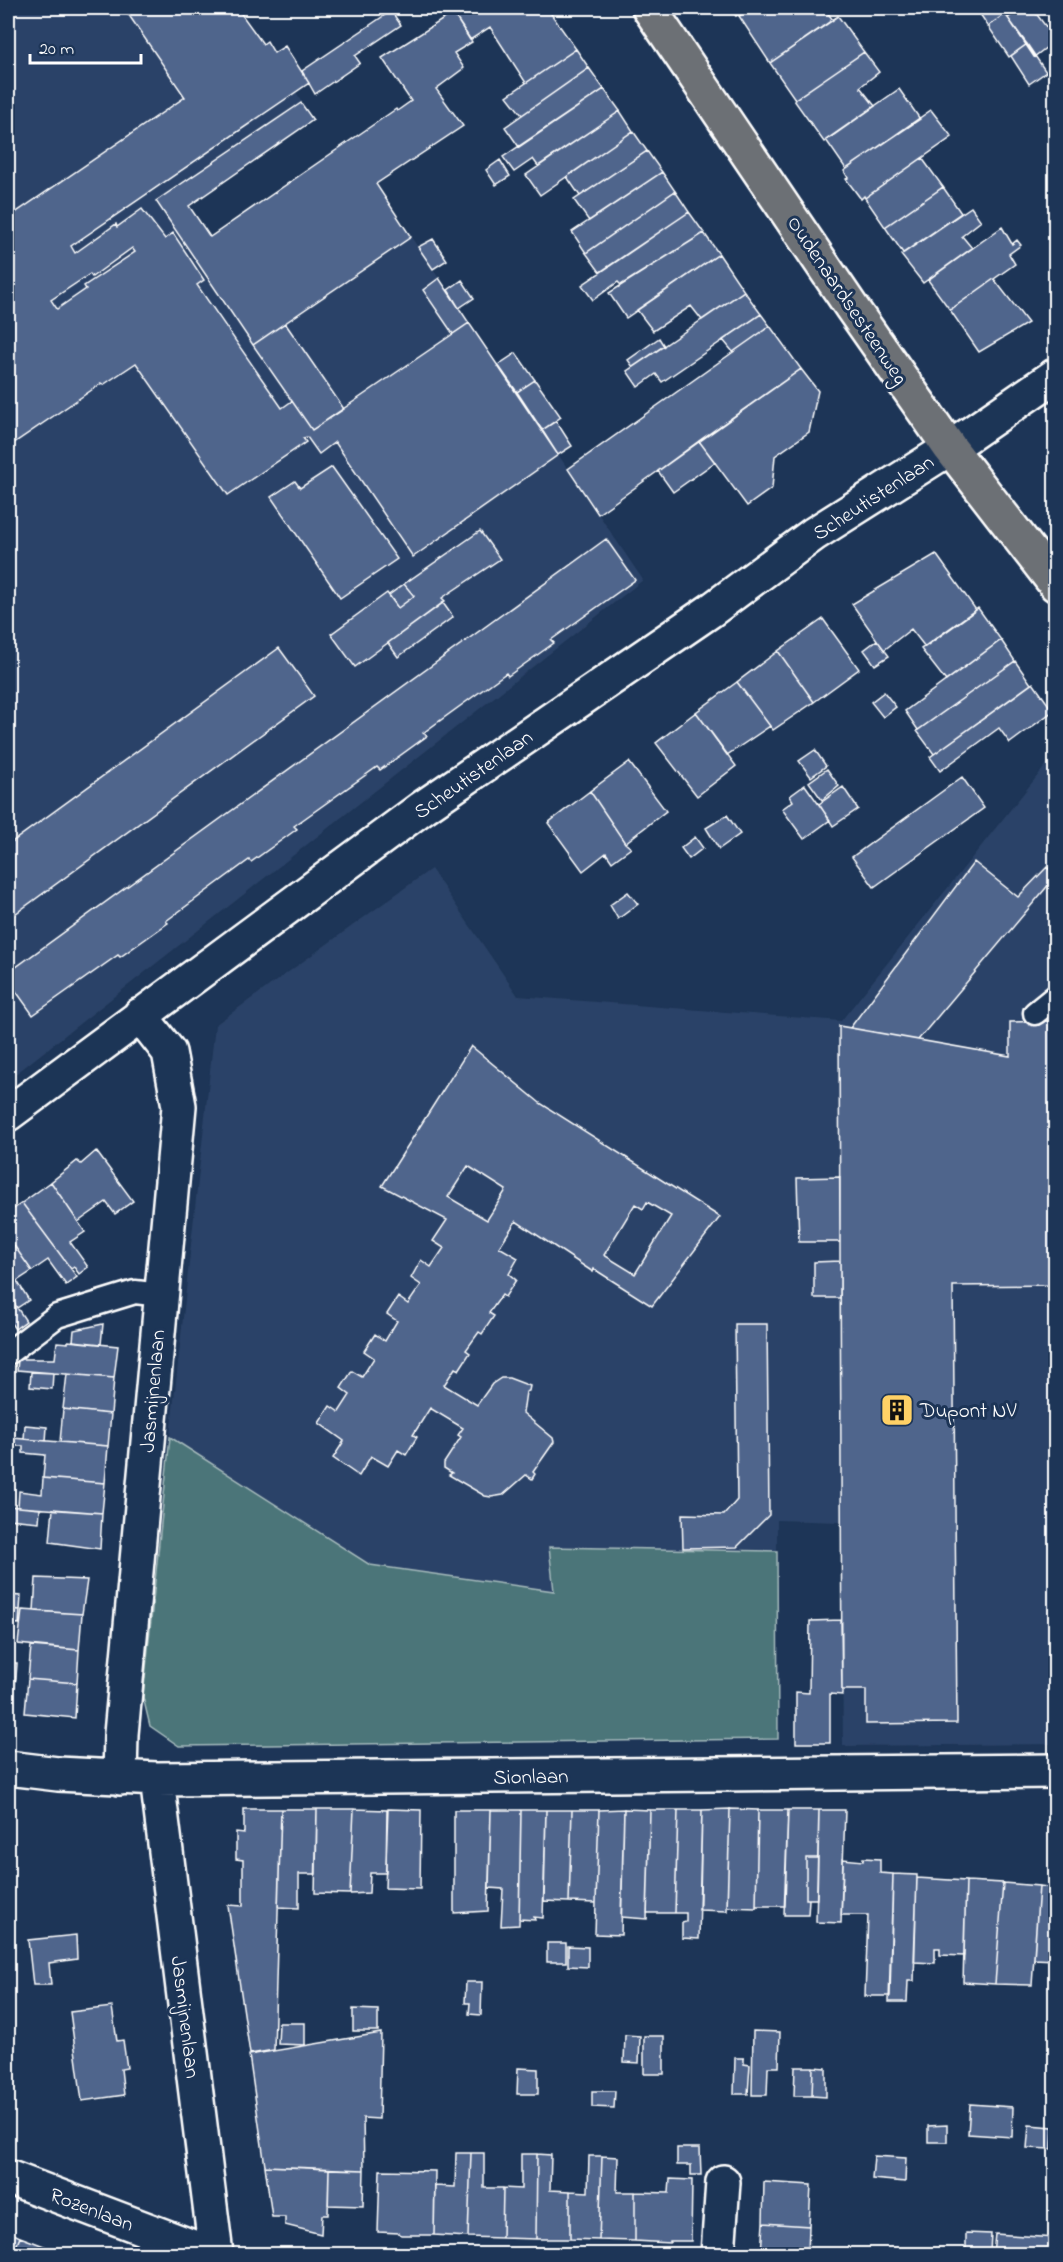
<svg xmlns="http://www.w3.org/2000/svg" width="1063" height="2262" font-family="'Indie Flower',sans-serif">
<rect width="100%" height="100%" fill="#1d3557"/>
<filter id="ink" filterUnits="userSpaceOnUse"><feTurbulence type="fractalNoise" baseFrequency=".0167" numOctaves="2"/><feDisplacementMap in="SourceGraphic" scale="12" xChannelSelector="R" yChannelSelector="G"/><feConvolveMatrix kernelMatrix="1 2 1 2 8 2 1 2 1" color-interpolation-filters="sRGB"/></filter>
<g filter="url(#ink)">
<path fill="#2c4367" d="M8,8H237L262,44L267,41L274,53L285,46L309,83L296,92L302,102L156,201L254,344L411,237L643,580L8,1080Z
M1055,754V1744L843,1746L841,1522L777,1520V1551L549,1547L554,1591L370,1565L170,1437L215,1025L431,869L518,996L841,1021Z"/>
<path fill="#4b7479" stroke="#a5babc" stroke-width="1.5" d="M170,1437L370,1565L554,1591L549,1547L777,1551L778,1739L179,1746L150,1726L143,1697Z"/>
<path fill="#50658c" stroke="#fff" stroke-width="1.5" fill-rule="evenodd" d="M124,8H237L263,44L267,41L274,53L285,46L309,83L71,246L75,253L116,224L117,227L142,209L165,239L173,233L204,280L197,285L282,408L292,401L312,430L469,323L558,455L413,557L335,442L319,454L307,437L303,438L306,442L228,495L136,363L103,385L102,383L8,447V218L185,97ZM132,248L135,252L84,286L86,289L57,309L51,300L90,274L92,277Z
M461,8H477L479,10L483,8H547L576,49L526,83L490,27L470,40L453,13Z
M730,8H752L739,16L738,14L736,16Z
M752,8H824L833,20L770,63L739,16Z
M976,8H1001L1005,14L988,26Z
M1021,8H1032L1056,40L1034,57L1008,18Z
M391,11L401,25L355,56L360,63L315,94L302,71Z
M453,13L472,42L454,53L464,68L436,89L463,126L376,184L411,237L253,345L156,201L301,103L313,120L189,206L210,237L396,109L397,111L411,101L382,58Z
M1005,14L1027,44L1009,57L988,26Z
M838,16L864,52L795,99L770,63Z
M1027,44L1046,72L1029,84L1011,56Z
M576,49L589,68L522,115L507,96Z
M864,52L879,72L860,87L875,106L824,142L794,100Z
M1056,52V67L1049,59Z
M589,68L604,89L519,147L505,127Z
M604,89L620,111L538,166L533,159L514,172L503,157Z
M899,89L920,119L846,169L826,140Z
M931,110L952,137L865,198L864,196L861,199L846,179L848,178L844,171Z
M620,111L633,131L540,195L526,175Z
M633,131L647,151L580,196L567,177Z
M647,151L662,172L589,221L574,200Z
M922,158L943,187L885,227L865,198Z
M500,160L510,176L496,185L486,170Z
M662,172L675,191L586,253L572,232Z
M943,187L961,213L903,253L885,227Z
M675,191L689,212L600,272L586,253Z
M971,207L981,221L962,236L972,248L923,283L901,255Z
M689,212L704,233L621,285L618,282L593,300L582,285Z
M1002,227L1012,244L1017,240L1021,245L1009,254L1015,264L950,310L928,280Z
M704,233L719,254L626,318L609,293Z
M433,239L447,260L433,269L418,247Z
M719,254L744,291L702,320L691,306L653,331L637,310Z
M439,278L469,323L453,334L423,290Z
M994,279L1028,323L979,352L950,310Z
M462,280L474,298L459,308L448,290Z
M744,291L761,314L662,382L656,374L638,387L627,371Z
M761,314L770,326L733,352L723,340Z
M285,323L344,409L312,430L253,345Z
M770,326L801,369L598,514L568,469Z
M659,338L664,346L633,367L628,360Z
M516,353L535,380L517,392L498,365Z
M801,369L818,391L809,432L775,456L772,488L747,506L699,441Z
M535,380L561,417L542,430L517,392Z
M556,421L572,446L558,455L542,430Z
M699,441L715,462L673,492L658,471Z
M332,467L397,559L340,598L271,497L295,481L300,488Z
M480,531L500,559L442,598L445,601L355,667L331,634L387,593L398,608L414,596L404,584Z
M606,539L635,580L551,640L554,643L508,676L506,673L423,733L427,736L380,770L377,767L294,826L297,829L251,862L249,860L166,921L168,923L120,957L118,955L33,1015L8,980V973Z
M936,554L976,610L925,647L911,629L884,650L852,604Z
M404,584L414,596L398,608L389,595Z
M443,603L453,617L398,657L388,643Z
M978,608L1001,640L946,681L921,649Z
M823,619L859,669L814,702L778,651Z
M877,640L889,656L875,665L864,650Z
M1001,640L1015,661L918,730L905,711Z
M279,648L314,696L8,919V845Z
M778,651L814,702L773,730L737,682Z
M1015,661L1031,684L934,754L917,731Z
M737,682L770,726L727,755L696,712Z
M1033,683L1053,711L1010,743L999,728L940,771L930,757Z
M884,692L896,707L883,717L871,702Z
M696,712L736,766L697,796L656,743Z
M815,750L826,766L811,777L799,761Z
M629,762L666,811L625,843L590,791Z
M827,769L839,786L822,800L809,782Z
M962,777L984,808L874,887L852,857Z
M805,785L830,820L804,839L782,809L793,801L790,796Z
M843,787L858,809L833,826L819,804Z
M590,791L625,843L631,848L612,862L606,853L583,871L548,823Z
M727,815L740,834L719,849L706,828Z
M695,837L703,848L689,859L681,848Z
M974,862L1018,897L1047,867L1056,876L918,1040L850,1028Z
M628,892L638,904L618,919L610,905Z
M1056,1021V1285L953,1286L957,1723L866,1724V1690H842L839,1026L1010,1056V1022Z
M471,1046L540,1103L720,1217L652,1306L594,1269L593,1272L516,1221L499,1247L518,1258L509,1274L516,1280L505,1297L502,1295L489,1313L494,1316L482,1334L479,1332L466,1350L470,1353L459,1370L455,1368L444,1385L477,1405L492,1384L501,1378H509L530,1386L529,1391L526,1392L523,1413L553,1438L554,1442L533,1472L535,1474L532,1479L526,1475L503,1495L491,1497L485,1496L449,1475L452,1473L444,1468V1463L461,1437L458,1435L463,1428L430,1408L413,1435L417,1437L406,1455L398,1450L388,1466L371,1456L359,1476L333,1458L344,1441L319,1423L330,1406L339,1412L350,1395L341,1388L352,1371L362,1377L374,1358L364,1351L375,1334L385,1341L397,1321L387,1314L398,1297L408,1304L421,1285L411,1278L421,1260L431,1267L444,1248L433,1241L447,1220L382,1186ZM468,1166L506,1190L487,1220L448,1197ZM647,1202L671,1216L635,1274L604,1255L635,1204L643,1209Z
M96,1151L133,1201L115,1214L106,1202L78,1222L51,1182L77,1161L81,1164Z
M840,1177V1242H799L797,1178Z
M51,1182L85,1232L70,1242L88,1267L79,1274L74,1267L71,1269L22,1203Z
M22,1203L77,1277L66,1285L48,1260L32,1271L8,1237V1213Z
M8,1237L32,1271L17,1281L29,1300L17,1308L8,1294Z
M840,1261V1298H814V1262Z
M8,1294L26,1321L15,1329L8,1319Z
M103,1324L101,1344L73,1341L74,1330Z
M735,1324H767L769,1515L737,1547L683,1548L682,1514L724,1515L737,1500Z
M68,1341L118,1346L114,1378L17,1370L18,1359H55L57,1342L68,1343Z
M31,1372L53,1373L52,1389L30,1387Z
M67,1374L114,1378L111,1414L63,1409Z
M63,1409L111,1414L108,1446L60,1442Z
M25,1425L47,1427L46,1441L24,1439Z
M12,1438L108,1446L105,1483L43,1478L45,1455L23,1453V1446H12Z
M43,1478L105,1483L102,1513L18,1507L19,1491L42,1494Z
M8,1506L40,1509L39,1522L8,1519Z
M53,1509L102,1513L100,1549L50,1542Z
M36,1578L87,1580L82,1614L34,1611Z
M8,1595L21,1596L20,1610L8,1609Z
M8,1609L20,1610L19,1624L8,1623Z
M22,1610L82,1614L79,1650L18,1644Z
M841,1620L842,1695L830,1694V1743H796V1692L809,1693L810,1621Z
M31,1646L79,1650L77,1683L28,1679Z
M8,1663H17L16,1677H8Z
M8,1677H16L14,1692L8,1691Z
M28,1679L77,1683L75,1718L25,1713Z
M244,1809H281L274,2050L250,2054L228,1905L243,1906V1860L236,1859V1832L244,1833Z
M281,1809H317L316,1874H299V1908L278,1907Z
M317,1809H354L350,1894L315,1893Z
M354,1809L387,1810L386,1873H370L369,1893L350,1894Z
M388,1809L421,1810L420,1889L385,1888Z
M624,1809L650,1810L647,1919L621,1917Z
M624,1809L621,1935L595,1934L599,1810Z
M730,1809L758,1810L756,1908L727,1907Z
M730,1809L727,1911L699,1910L702,1810Z
M454,1810H491L488,1911L454,1913Z
M491,1810H521L519,1925L501,1926L503,1889L489,1888Z
M521,1810H546L543,1918L534,1917L535,1920L519,1919Z
M546,1810H572L569,1902L544,1901Z
M572,1810H599L596,1903L569,1902Z
M650,1810H678L675,1913H647Z
M678,1810H702L699,1939L682,1938V1923L686,1922V1913H675Z
M758,1810H788L785,1906H756Z
M788,1810H819L818,1858H806V1899H809L808,1915H784Z
M819,1810H845L841,1923L816,1922Z
M806,1858H818L817,1899H806Z
M863,1858L880,1859V1873L893,1874L890,1996H865L868,1915H841L843,1859L863,1861Z
M893,1874L917,1875L914,1981H908L907,2002H889Z
M917,1878L966,1881L964,1956L940,1955V1948H935V1963L914,1962Z
M966,1881L1003,1883L995,1984L963,1982Z
M1003,1883L1039,1886L1032,1985L995,1984Z
M1039,1886L1056,1888V1960L1034,1959Z
M76,1935L77,1959L49,1963L51,1985H33L28,1940Z
M547,1943H566V1962H547Z
M568,1946L588,1947V1967L568,1966Z
M466,1982H482L481,2015L469,2014L470,2003H465Z
M112,2007L117,2041L123,2040L127,2068L121,2069L124,2095L82,2101L70,2012Z
M353,2009L378,2010V2031H353Z
M279,2023H305V2045L278,2044Z
M753,2031L780,2032L779,2067H768L767,2095H752Z
M381,2033L379,2119L363,2118L364,2170L265,2166L249,2055Z
M625,2035L640,2036L639,2063L624,2062Z
M644,2036H664V2074H644Z
M735,2058H744V2064L750,2065L748,2094H734Z
M795,2067H813L812,2096H794Z
M813,2067L826,2068V2097L812,2096Z
M518,2068L538,2069V2094H517Z
M592,2091H615L614,2108L592,2107Z
M970,2104L1013,2107L1012,2137L968,2134Z
M947,2125V2142H928V2126Z
M1029,2125L1053,2127L1052,2149L1027,2148Z
M677,2148H700L701,2175H691V2165H677Z
M456,2153H471L468,2237L434,2235L435,2186L455,2187Z
M471,2153H484V2188H503L502,2238L468,2237Z
M521,2154H537L536,2239L502,2238L503,2188L521,2189Z
M537,2154L551,2155L550,2190L570,2191V2239H536Z
M589,2156H602L599,2240L570,2239V2191L588,2192Z
M602,2156L618,2157L617,2192H635V2241L599,2240Z
M874,2156L906,2158L905,2182L872,2179Z
M265,2166L329,2169L328,2215H322L321,2234L285,2225V2217H272Z
M329,2169L364,2170L363,2206L328,2205Z
M380,2170L435,2171L434,2235H401L399,2233L378,2232Z
M670,2179L692,2180L691,2241H670V2243L635,2241V2192L669,2193Z
M764,2182L811,2185L809,2226L763,2223Z
M763,2223L809,2226L808,2254H761Z
M8,2231L20,2237L13,2254H8Z
M966,2233L991,2234L990,2251H966Z
M995,2234L1056,2238V2254H993Z
M20,2237L52,2249L50,2254H13Z
M52,2249L66,2254H50Z"/>
<g fill="none" stroke-linecap="round" stroke-linejoin="round">
<g stroke="#fff" stroke-width="27">
<path id="lane" d="M1035,1013L1056,996
M8,1353L57,1316L135,1292L161,1295"/>
</g>
<g stroke="#fff" stroke-width="38">
<path id="street" d="M8,1114L422,808L710,611L814,534L950,448L1056,375
M8,1768L58,1774L157,1779L1056,1771
M120,1778L121,1734L179,1106L169,1052L140,1015
M157,1779L216,2254
M8,2177L211,2254
M718,2254L723,2182"/>
</g>
<g stroke="#fff" stroke-width="38">
<path id="primary" d="M649,8L852,308L950,448L1056,585"/>
</g>
<use href="#lane" stroke="#1d3557" stroke-width="22"/>
<use href="#street" stroke="#1d3557" stroke-width="33"/>
<use href="#primary" stroke="#6c6f75" stroke-width="33"/>
</g>
</g>
<defs>
<g id="building-square" transform="scale(1.725)"><rect x="-9" y="-9" width="18" height="18" rx="4" fill="#ffd166" stroke="#1d3557"/><path d="M-4-6H4V6H1V3H-1V6H-4ZM-2.5-4.3h1.7v1.8h-1.7ZM.8-4.3h1.7v1.8H.8ZM-2.5-1h1.7V.8h-1.7ZM.8-1h1.7V.8H.8Z" fill="#111"/></g>
</defs>
<g fill-rule="evenodd">
<use href="#building-square" x="897" y="1410"/>
</g>
<g text-anchor="middle" stroke-width="6" stroke-linejoin="round" paint-order="stroke">
<g font-size="21" fill="#fff" stroke="#1d3557">
<text transform="translate(848 300) rotate(56)" y="7">Oudenaardsesteenweg</text>
<text transform="translate(873 497) rotate(-33)" y="7">Scheutistenlaan</text>
<text transform="translate(473 774) rotate(-35)" y="7">Scheutistenlaan</text>
<text transform="translate(152 1391) rotate(-85)" y="7">Jasmijnenlaan</text>
<text transform="translate(531 1776) rotate(-1)" y="7">Sionlaan</text>
<text transform="translate(186 2017) rotate(83)" y="7">Jasmijnenlaan</text>
<text transform="translate(92 2209) rotate(21)" y="7">Rozenlaan</text>
</g>
<g font-size="21" fill="#fff" stroke="#1d3557" text-anchor="start">
<text x="920" y="1417">Dupont NV</text>
</g>
</g>
<rect width="1063" height="2262" fill="none" stroke="#1d3557" stroke-width="30"/>
<rect x="15" y="15" width="1033" height="2232" fill="none" stroke="#fff" stroke-width="2" filter="url(#ink)"/>
<path d="M30 54v9h111v-9" fill="none" stroke="#ffffff" stroke-width="3"/>
<text x="39" y="54" font-size="18" fill="#ffffff" stroke="#1d3557" stroke-width="4.5" paint-order="stroke">20 m</text>
</svg>
